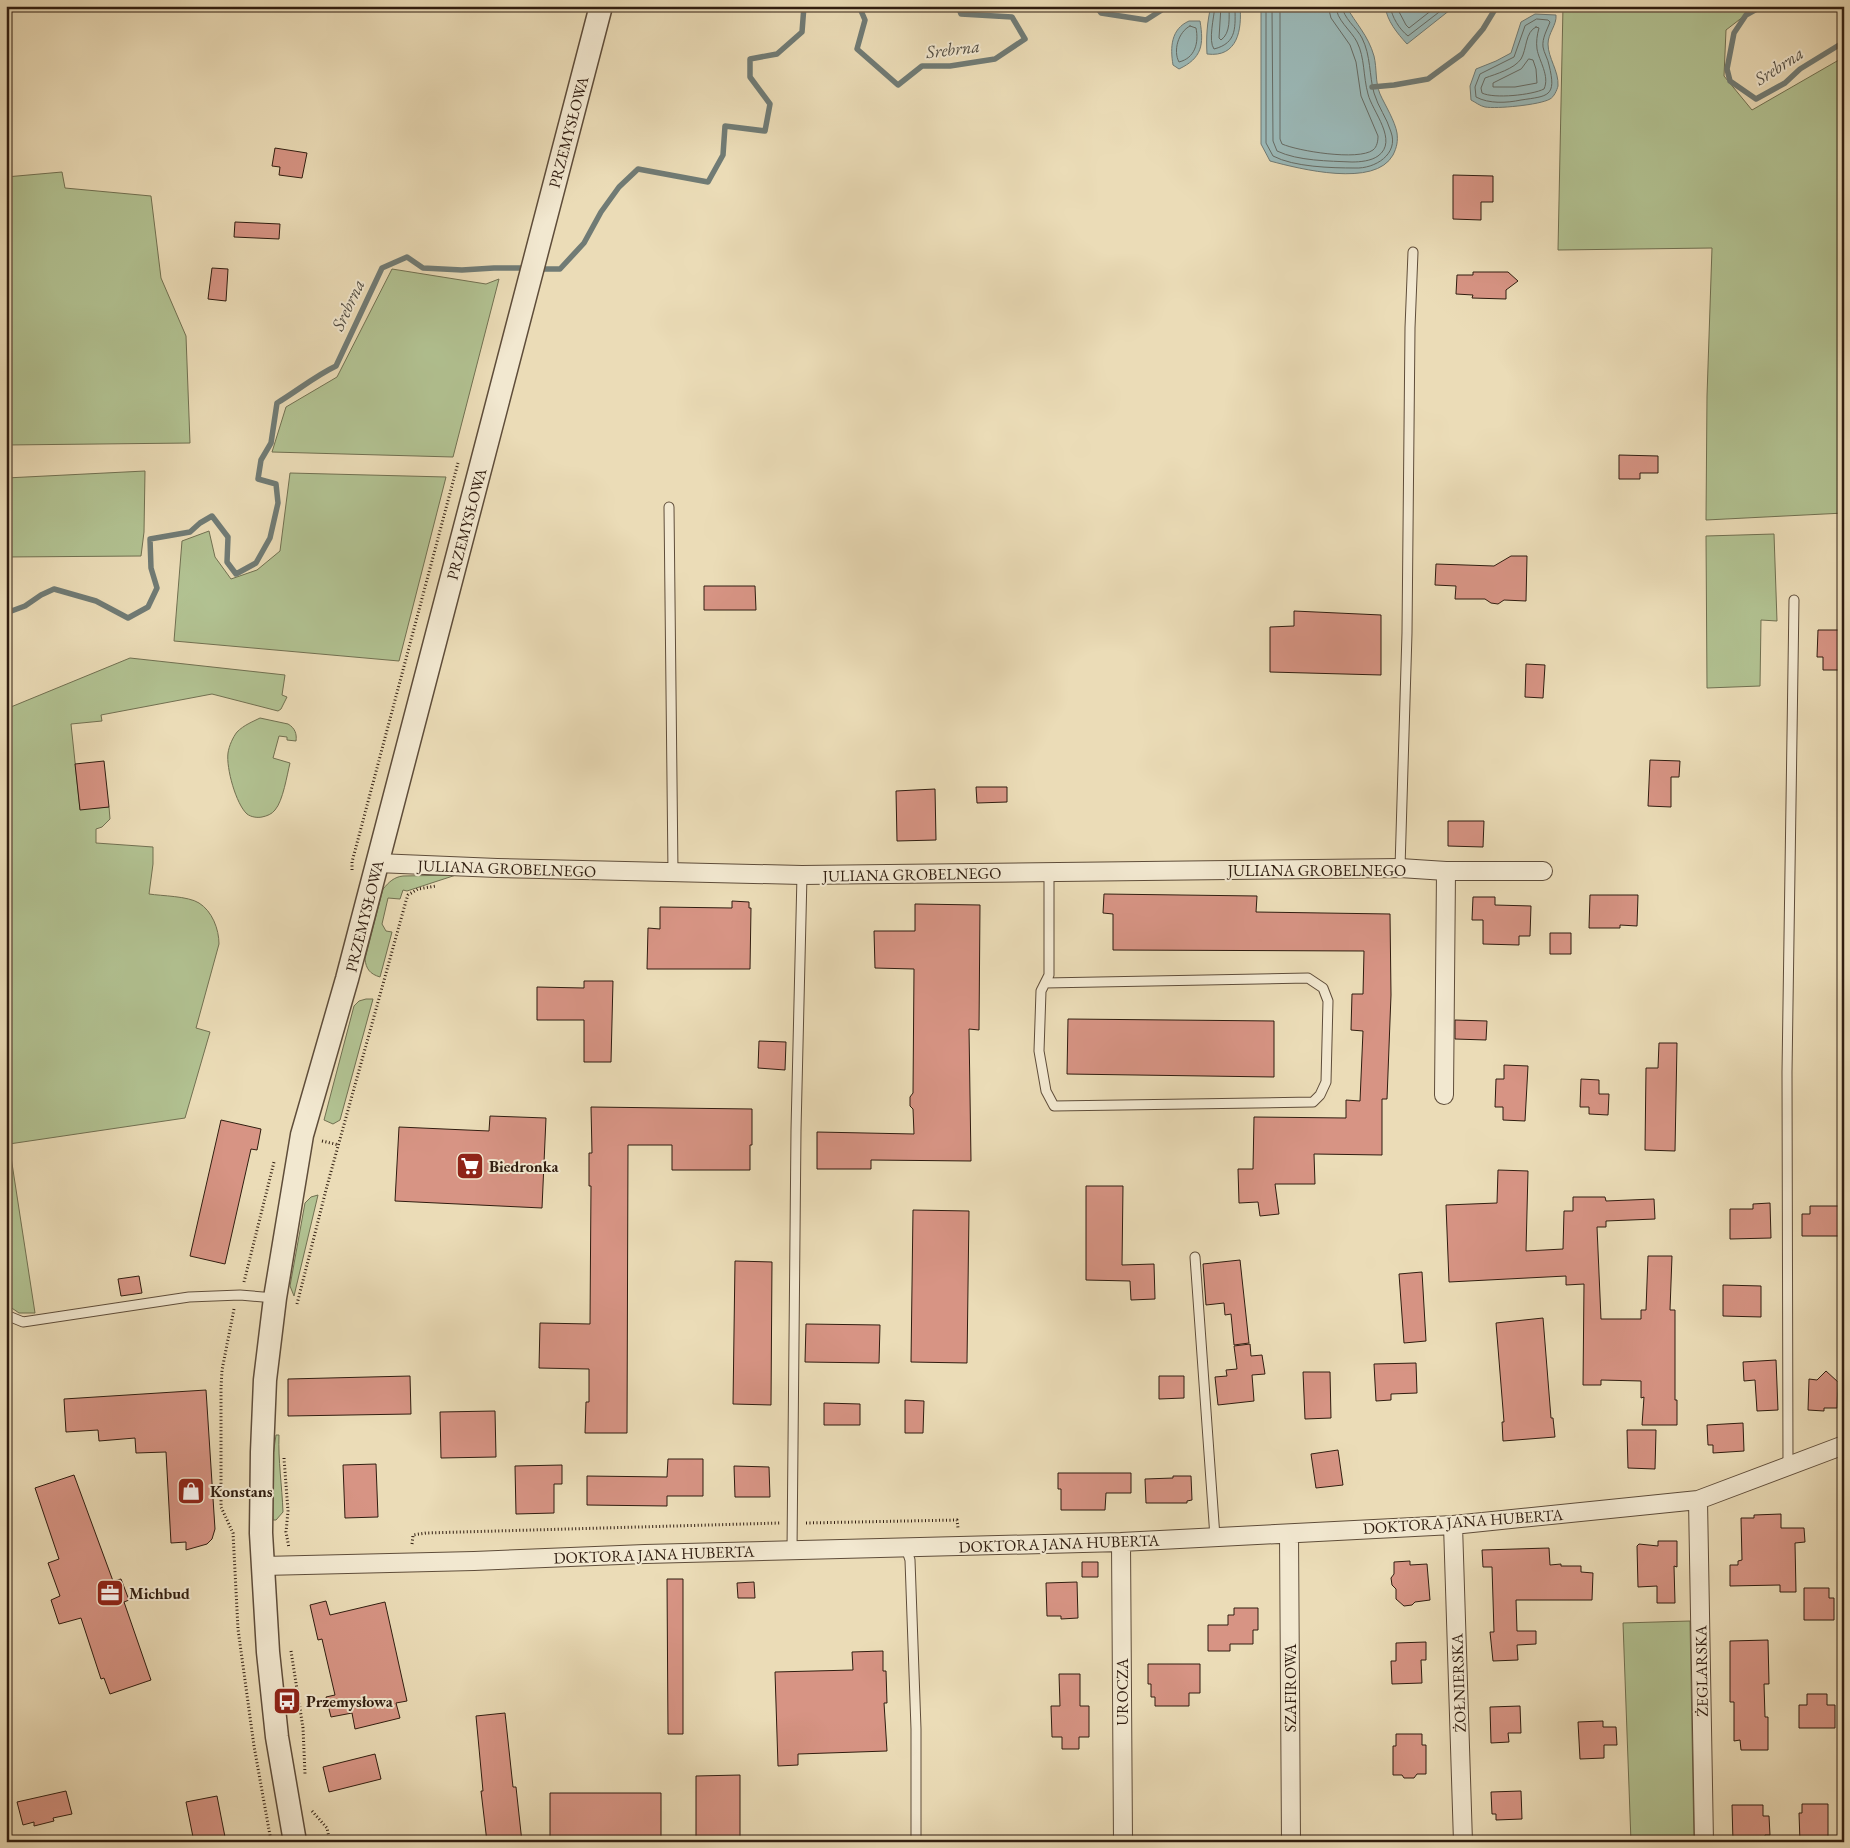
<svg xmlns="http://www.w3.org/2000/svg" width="1850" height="1848" font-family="'EB Garamond',serif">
<rect width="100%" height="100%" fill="#ebdcb7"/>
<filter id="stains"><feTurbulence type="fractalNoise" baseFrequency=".004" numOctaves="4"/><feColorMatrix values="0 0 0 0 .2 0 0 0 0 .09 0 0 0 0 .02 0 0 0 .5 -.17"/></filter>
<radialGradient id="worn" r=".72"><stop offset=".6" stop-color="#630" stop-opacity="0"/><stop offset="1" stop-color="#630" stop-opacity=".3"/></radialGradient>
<path fill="#b2c292" stroke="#717051" d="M1563,6H1757L1726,30L1724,76L1752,110L1844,57V513L1706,520L1707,396L1712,248L1558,250Z
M62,172L65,188L151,196L161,278L186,336L190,443L6,445V177Z
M392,269L486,284L499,279L453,457L272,452L286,407L337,377Z
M145,471L144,532L141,556L6,557V478Z
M290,473L446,477L399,661L174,641L182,541L209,531L215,557L231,579L257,570L280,551Z
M1774,534L1777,621L1761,620L1760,686L1707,688L1706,536Z
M130,658L285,675L282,695L287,697L281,709L278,711L212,694L101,715L102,721L71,724L80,809L109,807L110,819L102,827L96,829V843L153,847V864L149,894C162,896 188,896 199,903C212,911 219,929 219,944L196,1028L210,1032L185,1118L9,1144L35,1313H19L6,1304V709Z
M260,718L288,724C295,728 297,734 296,741L287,740V737L279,736L273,758L290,763C287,775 283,801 275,810C272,814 267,816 262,817C257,818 251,817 247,814C236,804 226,768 228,753C229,746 233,737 237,732C244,725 252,722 260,718Z
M456,875L407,891L403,890L400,899L388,898L382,924L386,931L392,932L380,977C370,974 366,969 365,959L383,889C389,882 394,877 403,876Z
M366,999H373L340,1120L333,1124L324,1120L354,1006L359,1001Z
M318,1195L294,1296L290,1286L305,1203L311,1197Z
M276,1435H279C278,1460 282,1486 283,1512L276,1520H273V1456Z
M1690,1621L1694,1842H1631L1623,1623Z"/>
<path fill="#9bb9b8" stroke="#707b75" d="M1211,6H1240C1242,29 1238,58 1207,54C1206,38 1207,22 1211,6Z
M1261,6H1346C1356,24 1368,35 1374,56C1377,68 1375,82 1380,94C1385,105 1395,121 1397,133C1398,141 1397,147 1393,155C1375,188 1300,169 1270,161L1261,144Z
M1385,6H1455L1407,44C1397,33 1387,21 1385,6Z
M1535,14L1556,15C1557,25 1548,33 1548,44C1548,58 1559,71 1558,86C1557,90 1554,97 1550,99C1540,105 1496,109 1485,107C1480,106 1475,102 1471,100L1470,86L1476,69L1496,61L1511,53L1521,22Z
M1189,21H1200C1204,45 1202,58 1179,69L1173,65C1170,47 1171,29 1189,21Z"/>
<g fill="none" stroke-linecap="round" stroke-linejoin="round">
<path stroke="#666b64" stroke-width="1" d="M1215,6C1214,17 1208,41 1214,49C1238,43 1235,26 1235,6
M1221,6L1219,38L1221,40C1231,33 1229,17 1229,6
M1266,6V143L1273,156C1294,167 1331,168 1355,168C1375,169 1399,154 1391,132C1387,118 1378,107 1374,93C1369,75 1371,56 1362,38C1357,28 1343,18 1342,6
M1272,6L1273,141L1277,151C1298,161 1329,161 1352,162C1360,162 1371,161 1378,156C1399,141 1372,111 1368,94C1363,76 1365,58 1357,42C1351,30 1336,20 1336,6
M1280,6V139L1282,144C1298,151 1358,161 1373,150C1377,147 1378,141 1378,136L1361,96L1356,62L1350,45L1331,18L1328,6
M1390,6C1392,17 1399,29 1408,36L1447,6
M1396,6L1406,25L1409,28L1437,6
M1537,19L1548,20L1550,22C1547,30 1542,38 1543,47C1544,53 1548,59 1549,65C1557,97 1548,96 1521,100C1507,103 1489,104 1476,97L1475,87L1480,74L1514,57L1525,26Z
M1190,26L1196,28C1199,43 1195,58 1179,62C1173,51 1178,32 1190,26Z
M1536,27L1539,28C1537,35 1536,42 1537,49C1539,61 1550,76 1544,89C1532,95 1494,99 1482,93L1481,88L1485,78C1496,74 1514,69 1521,59C1527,49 1525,32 1536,27Z
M1529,59L1533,60L1536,69L1537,83L1515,87H1493V83L1521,69Z"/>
<path stroke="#707b75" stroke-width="5.5" d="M859,6L865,20L857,49L898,85L922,66H950L995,59L1025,39L1012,17L961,14L958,6
M1096,6L1101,13L1146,20L1168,6
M1762,6L1746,15L1734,33L1727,69L1730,81L1756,99L1785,83L1800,69L1844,42
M1372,87L1394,85L1428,79L1462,54L1483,29L1497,6
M538,269H560L584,243L601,212L619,187L638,169L708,182L723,155L725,126L765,131L770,104L750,77V59L777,54L802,32L804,6
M6,613L25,606L41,595L54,589L96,601L128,618L148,607L157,588L151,568L150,539L190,532L200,523L212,516L228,537L227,562L236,574L256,563L270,538L278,503L276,484L258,479L261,460L271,443L277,403C297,391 315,376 336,366L382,268L407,257L423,268L462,270L494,268H528"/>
</g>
<path fill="#d79484" stroke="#301d10" d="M275,148L307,153L302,178L279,175L280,167L272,166Z
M1453,175L1493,176V202H1481V220L1453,219Z
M235,222L280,224L279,239L234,237Z
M212,268L228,269L226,301L208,299Z
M1473,272H1508L1518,281L1506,290V299L1472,298L1473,295L1456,294L1457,275H1473Z
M1619,455L1658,456V473H1640V479H1619Z
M1511,556H1527L1526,601L1504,600L1498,604L1491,603L1485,599H1455L1456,586L1435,585L1436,564L1494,566Z
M704,586H755L756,610H704Z
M1294,611L1381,615V675L1270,672V627L1294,626Z
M1818,630H1844V670H1823V657H1817Z
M1526,664L1545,665L1543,698L1525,697Z
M1650,760L1680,761L1679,777H1671V807L1648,806Z
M104,761L109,807L80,810L75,764Z
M976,787H1007V802L977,803Z
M935,789L936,840L897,841L896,791Z
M1448,821H1484L1483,847L1448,846Z
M1104,894L1257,896L1256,912L1390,914L1391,995L1387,1099H1382V1155L1314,1154L1315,1184H1275L1279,1214L1260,1216L1258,1202L1239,1203L1238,1169H1253L1254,1117L1346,1118V1100L1360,1101L1363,1031L1351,1030L1352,994H1363L1364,951L1113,950V914L1103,913Z
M1590,895H1638L1637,926L1620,925V928H1589Z
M1473,897H1495V905L1531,906L1530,936H1519V945L1483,944V920H1472Z
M732,901L749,902V908H751L750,969H647L648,928L660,929V907L732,908Z
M915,904L980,905L979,1030L969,1029L971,1161L871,1160V1169H817V1132L914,1134L913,1109L910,1106V1097L913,1093L914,969L875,968L874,931H915Z
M1550,933H1571V954H1550Z
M584,981H613L611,1062H584V1020H537V987L584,988Z
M1068,1019L1274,1021V1077L1067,1074Z
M1455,1020L1487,1021L1486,1040L1455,1039Z
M759,1041L786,1042L785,1070L758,1068Z
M1659,1043H1677L1675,1151L1645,1150L1646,1068H1658Z
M1504,1065L1528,1066L1525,1121L1503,1120V1107H1495L1496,1079H1504Z
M1581,1079L1599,1080V1094H1609L1608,1115L1589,1114V1107H1580Z
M591,1107L752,1109V1145H750V1170H672V1145H628L627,1433H585L586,1402H589V1369L539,1368L540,1323L590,1324L591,1186H589V1153H592Z
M490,1116L546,1118L542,1208L395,1201L399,1127L489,1131Z
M221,1120L261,1129L257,1150L251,1149L225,1264L190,1256Z
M1498,1170L1528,1171L1526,1251L1563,1249L1564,1211H1573V1197H1605L1606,1201L1654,1199L1655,1219L1606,1221V1227H1597L1601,1319H1641V1310H1646L1648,1256H1672L1670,1310H1675V1400H1677V1425H1642L1644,1397L1641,1398V1381L1601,1380V1385H1583L1584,1284L1566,1285V1276L1449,1282L1446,1205L1497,1203Z
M1086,1186H1123L1122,1265L1154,1264L1155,1299L1131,1300L1130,1281L1086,1280Z
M1770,1203L1771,1238L1730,1239V1209H1753V1204Z
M1810,1206H1844V1226H1841V1236H1802V1214H1810Z
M913,1210L969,1211L967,1363L911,1362Z
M1240,1260L1249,1343L1234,1345L1231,1314L1225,1315L1224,1303L1206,1305L1203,1264Z
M735,1261L772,1262L771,1405L733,1404Z
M1422,1272L1426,1341L1404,1343L1399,1274Z
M139,1276L142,1293L121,1296L118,1279Z
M1723,1285L1761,1286V1317L1723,1316Z
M1543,1318L1551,1418H1553L1555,1437L1503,1441L1502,1422H1504L1496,1323Z
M806,1324L880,1325L879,1363L805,1362Z
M1250,1344L1251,1356L1262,1355L1265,1374L1252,1375L1254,1401L1218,1405L1215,1377L1227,1376L1226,1370L1237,1369L1234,1346Z
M1776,1360L1778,1410L1757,1411L1755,1380L1744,1381L1743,1362Z
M1416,1363L1417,1393L1391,1394V1400L1376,1401L1374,1364Z
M1826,1371L1838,1382L1837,1408H1824V1411L1808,1410L1809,1379L1817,1380Z
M1303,1372H1330L1331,1418L1305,1419Z
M410,1376L411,1414L288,1416V1379Z
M1159,1376H1184V1398L1159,1399Z
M206,1390L215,1529L212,1539L207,1544L186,1550V1542L171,1543L166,1452L136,1453L135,1438L99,1441L98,1430L66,1432L64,1399Z
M905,1400L924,1401L923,1433H905Z
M824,1403L860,1404V1425H824Z
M495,1411L496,1457L441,1458L440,1412Z
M1743,1423L1744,1451L1713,1453V1445H1708L1707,1425Z
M1627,1430H1656L1655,1469L1628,1468Z
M1338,1450L1343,1485L1316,1488L1311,1454Z
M668,1459H703V1496H667V1506L587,1505V1476L667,1477Z
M376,1464L378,1517L345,1518L343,1465Z
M562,1465V1484H554V1513L516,1514L515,1466Z
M734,1466L769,1467L770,1497H735Z
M1058,1473H1131V1493H1106L1105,1510H1061V1489H1058Z
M74,1475L113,1581L121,1579L129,1600L124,1602L151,1680L110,1694L104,1678L101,1679L81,1618L59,1624L51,1600L60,1596L48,1563L59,1559L35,1488Z
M1173,1476H1191L1192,1500L1187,1501V1503H1146L1145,1479L1173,1478Z
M1781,1514V1528H1804L1805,1542L1795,1543L1796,1592H1780V1585L1730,1586V1565H1738V1561L1742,1560L1741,1518H1754V1515Z
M1658,1541H1677V1567L1674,1566L1675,1603H1657V1586L1638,1587L1637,1546L1639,1544L1658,1546Z
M1549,1548L1550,1565L1561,1564V1566H1581V1572L1593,1573L1592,1600H1516L1517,1631H1536V1644L1517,1645L1518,1660L1493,1661L1490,1632H1494L1492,1567H1483L1482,1550Z
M1410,1561V1565L1427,1564L1430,1600L1415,1602L1412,1605L1404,1606L1396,1599V1589L1392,1585L1391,1578L1394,1574V1562Z
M1082,1562H1098V1577H1082Z
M667,1579H683V1734H668Z
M754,1582L755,1598H738L737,1583Z
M1077,1582L1078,1618L1061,1619V1616H1047L1046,1583Z
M1804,1588H1829V1598H1834V1620H1804Z
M326,1601L330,1615L385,1602L407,1701L396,1703L400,1718L355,1729L352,1713L331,1717L326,1697L335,1695L322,1639L318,1640L310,1605Z
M1234,1608H1258V1630H1253V1644H1230V1651H1208V1625H1228V1615H1234Z
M1768,1640L1769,1684H1764L1765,1717H1768V1750H1741L1740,1740L1734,1741V1702H1730V1641Z
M1426,1642V1660H1421L1422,1683L1392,1684L1391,1661H1396V1643Z
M883,1651V1671H886L887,1703H884L887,1751L798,1754V1765L778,1766L775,1672L853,1670L852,1652Z
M1148,1664H1200V1693H1189V1706H1155V1697H1151V1684H1148Z
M1059,1674H1080V1706H1089V1737H1079V1749H1062V1737H1052L1051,1706H1060Z
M1807,1694H1827V1705H1835V1728H1799V1705H1807Z
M1520,1706L1521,1733H1508L1509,1742L1491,1743L1490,1707Z
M505,1713L513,1787H516L522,1842H487L481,1791H483L476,1716Z
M1603,1721V1727H1616L1617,1745H1604V1758L1580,1759L1578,1722Z
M1396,1734H1422V1745H1426V1774H1417L1414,1778H1404L1402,1775H1393V1746H1396Z
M375,1754L381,1779L329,1792L323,1767Z
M740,1775V1842H696V1776Z
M66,1791L72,1814L53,1818L54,1821L34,1826V1822L23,1825L17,1802Z
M1521,1791L1522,1819L1496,1820V1814H1492L1491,1792Z
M550,1793H661V1842H550Z
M217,1796L226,1842H194L186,1802Z
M1802,1804H1828V1841L1800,1842L1799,1813H1802Z
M1732,1805H1763V1816H1769L1770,1835H1765V1842H1733Z"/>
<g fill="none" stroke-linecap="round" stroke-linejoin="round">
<g stroke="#5f4d3a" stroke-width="11">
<path id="service" d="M669,507L673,872
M1400,868L1407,633L1410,328L1413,252
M1045,983L1308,978L1323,988L1328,1001L1326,1082L1320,1095L1313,1102L1054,1106L1046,1091L1039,1051L1041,991L1049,975V872
M1195,1257L1215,1537
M6,1315L23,1322L189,1297L240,1295L275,1298
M1788,1466L1787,1072L1794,600
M906,1548L910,1560L916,1729V1842
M792,1550L796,1130L802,875"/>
</g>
<g stroke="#5f4d3a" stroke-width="20">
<path id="minor" d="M377,863L497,868L802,875L1400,868L1446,871H1543
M1444,1095L1446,871
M1698,1500L1704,1842
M1453,1525L1463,1842
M1289,1534L1291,1842
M1121,1542L1123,1842
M263,1566L474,1561L645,1554L1121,1542L1453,1525L1698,1500L1844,1445"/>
</g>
<g stroke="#5f4d3a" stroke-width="25">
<path id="tertiary" d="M295,1842L277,1737L268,1652L261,1533L262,1452L265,1380L275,1298L302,1135L347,979L601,6"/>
</g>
<path stroke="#301d10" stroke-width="3" stroke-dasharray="1 2.5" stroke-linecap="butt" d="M352,870V862L458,463
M322,1141L339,1145
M244,1282L274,1162
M297,1304L327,1186L406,901L408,895L418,889L436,886
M234,1309L222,1370L221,1388V1507L233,1533L238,1629L254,1746L271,1841
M284,1458L288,1511L286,1532L289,1548
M806,1523L957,1520L958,1528
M412,1544L413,1535L426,1533L780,1523
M291,1651L303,1728L305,1774
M312,1811L327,1828L330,1842"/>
<use href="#service" stroke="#f2e8d0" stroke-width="9"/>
<use href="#minor" stroke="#f2e8d0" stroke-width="18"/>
<use href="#tertiary" stroke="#f2e8d0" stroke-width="22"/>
</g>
<defs>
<g id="supermarket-square" transform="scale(1.4375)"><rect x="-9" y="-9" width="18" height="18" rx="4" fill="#8f2418" stroke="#f2e8d0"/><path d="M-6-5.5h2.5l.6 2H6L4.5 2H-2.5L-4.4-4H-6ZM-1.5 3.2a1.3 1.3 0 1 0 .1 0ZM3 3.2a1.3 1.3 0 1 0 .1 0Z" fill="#fff"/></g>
<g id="shop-square" transform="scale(1.4375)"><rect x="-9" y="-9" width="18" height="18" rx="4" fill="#8f2418" stroke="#f2e8d0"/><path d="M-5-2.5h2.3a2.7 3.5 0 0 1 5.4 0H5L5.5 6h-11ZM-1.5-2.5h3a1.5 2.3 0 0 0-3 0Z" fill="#fff"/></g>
<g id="office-square" transform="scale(1.4375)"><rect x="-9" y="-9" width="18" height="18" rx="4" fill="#8f2418" stroke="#f2e8d0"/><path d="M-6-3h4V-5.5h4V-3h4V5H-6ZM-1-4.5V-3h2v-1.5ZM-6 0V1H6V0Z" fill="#fff"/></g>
<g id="bus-square" transform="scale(1.4375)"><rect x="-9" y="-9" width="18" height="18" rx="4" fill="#8f2418" stroke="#f2e8d0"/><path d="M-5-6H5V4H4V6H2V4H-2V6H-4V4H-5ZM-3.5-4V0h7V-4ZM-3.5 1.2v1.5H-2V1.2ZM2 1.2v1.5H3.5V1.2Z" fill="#fff"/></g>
</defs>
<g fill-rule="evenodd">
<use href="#supermarket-square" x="470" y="1166"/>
<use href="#shop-square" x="191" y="1491"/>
<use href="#office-square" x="110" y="1593"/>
<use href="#bus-square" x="287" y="1701"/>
</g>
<g text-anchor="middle" stroke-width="4" stroke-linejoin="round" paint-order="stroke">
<g font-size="16" fill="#301d10" stroke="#f2e8d0">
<text transform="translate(568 132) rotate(-75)" y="6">PRZEMYSŁOWA</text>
<text transform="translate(466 524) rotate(-75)" y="6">PRZEMYSŁOWA</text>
<text transform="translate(507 868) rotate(2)" y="6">JULIANA GROBELNEGO</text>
<text x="1317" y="876">JULIANA GROBELNEGO</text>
<text transform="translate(912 874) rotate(-1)" y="6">JULIANA GROBELNEGO</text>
<text transform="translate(364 916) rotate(-76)" y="6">PRZEMYSŁOWA</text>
<text transform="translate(1463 1521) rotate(-4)" y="6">DOKTORA JANA HUBERTA</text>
<text transform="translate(1059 1543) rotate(-2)" y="6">DOKTORA JANA HUBERTA</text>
<text transform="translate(654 1554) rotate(-2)" y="6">DOKTORA JANA HUBERTA</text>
<text transform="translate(1701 1671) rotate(-91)" y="6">ŻEGLARSKA</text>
<text transform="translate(1458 1683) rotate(-92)" y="6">ŻOŁNIERSKA</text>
<text transform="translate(1290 1688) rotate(-90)" y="6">SZAFIROWA</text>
<text transform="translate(1122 1692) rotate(-90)" y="6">UROCZA</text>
</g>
<g font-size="16" font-weight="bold" fill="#301d10" stroke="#f2e8d0" text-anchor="start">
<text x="489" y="1172">Biedronka</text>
<text x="210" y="1497">Konstans</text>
<text x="129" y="1599">Michbud</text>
<text x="306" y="1707">Przemysłowa</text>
</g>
<g font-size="18" font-style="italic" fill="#504c42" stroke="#f2e8d0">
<text transform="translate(953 49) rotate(-7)" y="6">Srebrna</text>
<text transform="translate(1779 66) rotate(-33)" y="6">Srebrna</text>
<text transform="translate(348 305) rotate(-65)" y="6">Srebrna</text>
</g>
</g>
<rect width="1850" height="1848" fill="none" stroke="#ebdcb7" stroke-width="25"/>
<rect x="8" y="8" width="1835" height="1833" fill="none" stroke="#301d10" stroke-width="2.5"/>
<rect x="12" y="12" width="1825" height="1823" fill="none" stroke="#301d10"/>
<rect width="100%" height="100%" filter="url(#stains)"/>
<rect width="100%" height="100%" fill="url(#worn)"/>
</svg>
